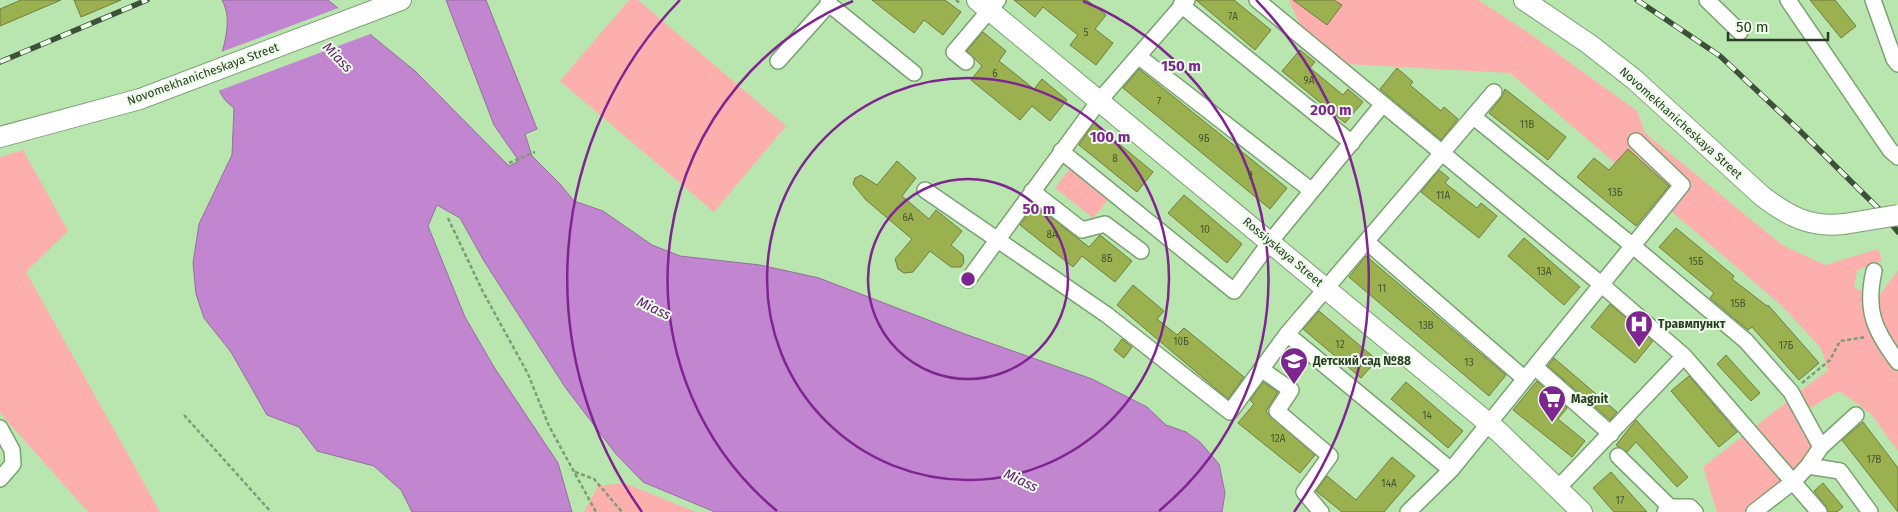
<svg xmlns="http://www.w3.org/2000/svg" width="1898" height="512" font-family="'Fira Sans',sans-serif">
<rect width="100%" height="100%" fill="#b9e5af"/>
<path fill="#fdafae" d="M629,0H638L786,126L714,212L560,81Z
M1289,0H1478L1529,33L1637,111L1645,133L1782,245L1825,265L1878,249L1882,261L1857,270L1854,288L1878,297L1898,270V451L1870,413L1839,391L1810,408L1818,424L1802,482L1769,510V512H1717L1703,467L1828,370L1821,348L1782,306L1510,73L1347,64L1299,23Z
M23,150L68,231L26,272L160,512H88L0,413V157Z
M1070,168L1109,199L1093,218L1055,188Z
M624,483L696,512H584L598,486Z"/>
<path fill="#c285d0" stroke="#946f9d" d="M222,0H328L415,71L509,166L519,161L494,125L446,0H486L537,129L525,134L532,156L560,184L574,201L603,211L652,245L680,256L760,265L819,278L962,333L1092,379L1147,407L1166,425L1186,432L1200,442L1219,464L1225,493L1222,512H715L643,482L616,454L565,387L484,261L460,218L437,205L428,226L465,317L494,367L558,463L572,512H412L401,490L374,466L317,451L299,427L267,415L231,352L204,318L196,294L193,263L199,224L232,155L234,108C230,105 225,101 223,97C205,72 240,32 222,0Z"/>
<path fill="#b9e5af" d="M341,7L373,33L218,91L214,75L221,52Z"/>
<path fill="#9bb04f" stroke="#707d41" d="M21,0H61L0,26V9Z
M74,0H121L81,17Z
M872,0H945L961,12L943,35L924,20L914,33Z
M1014,0H1087L1106,15L1095,29L1113,43L1096,65L1070,45L1078,35L1043,7L1035,17Z
M1196,0H1234L1271,30L1255,50Z
M1293,0H1334L1342,5L1327,25Z
M1810,0H1835L1856,26L1841,38Z
M983,32L1006,51L999,61L1034,89L1042,79L1067,100L1050,121L1032,106L1020,120L971,80L982,66L967,51Z
M1300,50L1315,62L1310,68L1343,95L1348,89L1363,102L1345,123L1282,71Z
M1397,68L1413,82L1410,85L1441,111L1444,107L1458,119L1441,140L1380,89Z
M1139,69L1287,188L1270,209L1123,88Z
M1505,89L1566,137L1548,160L1489,113L1501,98Z
M1094,123L1153,172L1137,192L1079,145Z
M1628,149L1669,186L1636,226L1577,177L1594,158L1609,170Z
M897,161L916,178L902,196L929,219L936,210L962,231L951,245L963,255L964,262L961,267H951L930,251L913,272L904,273L898,269L895,259L912,239L866,200L853,184L855,178L861,175L877,185Z
M1439,170L1449,178L1445,183L1477,208L1481,203L1497,216L1479,238L1421,192Z
M1184,195L1242,244L1227,263L1168,213Z
M1035,205L1089,247L1100,235L1132,261L1115,282L1082,256L1073,267L1020,225Z
M1676,228L1734,276L1732,279L1767,306L1768,305L1819,363L1799,380L1752,327L1748,330L1710,298L1714,293L1659,247Z
M1524,238L1580,287L1564,305L1508,256Z
M1366,256L1506,375L1489,396L1349,277Z
M1133,285L1164,311L1157,319L1177,335L1184,328L1244,377L1228,399L1117,305Z
M1610,304L1653,341L1635,363L1591,327Z
M1319,311L1377,360L1361,378L1303,329Z
M1122,339L1132,347L1124,358L1114,350Z
M1726,355L1760,393L1751,401L1717,364Z
M1554,358L1617,412L1610,420L1548,366Z
M1689,376L1737,432L1719,447L1671,391Z
M1537,381L1567,408L1558,419L1585,441L1572,457L1513,410Z
M1263,382L1278,392L1266,411L1269,415L1315,455L1300,473L1238,423L1254,404L1250,400Z
M1406,382L1463,431L1448,448L1391,399Z
M1636,420L1688,477L1677,487L1636,442L1627,452L1616,445Z
M1863,422L1898,468V512L1842,440Z
M1392,457L1415,476L1384,512H1342L1316,491L1327,476L1356,500Z
M1611,472L1647,512H1614L1593,488Z
M1823,483L1843,507L1837,512H1828L1826,506L1814,491Z"/>
<g fill="none" stroke-linecap="round" stroke-linejoin="round">
<g stroke="#78a26f" stroke-width="18">
<path id="minor" d="M828,0L829,4L914,73
M1257,0L1602,285L1684,356L1819,512
M1707,0L1740,32
M1788,0L1890,150L1898,157
M1873,0L1894,59L1898,64
M1181,5L1352,143
M1138,56L1312,191
M778,61L829,4
M966,62L954,52L998,0
M1475,118L1633,246L1746,341L1791,392L1821,447
M1061,151L1234,291L1270,242L1383,104
M925,190L1107,315L1230,412L1287,334L1494,92
M1032,191L1082,230L1105,224L1141,251
M1367,242L1525,379
M1874,271C1865,310 1874,330 1898,362
M968,280L1099,101L1187,0
M1287,334L1451,470
M1535,367L1611,434
M1261,369L1291,390L1277,411L1330,456L1304,492L1321,512
M0,428L12,450L13,464L0,479
M1618,456L1670,507L1665,512
M1808,466L1840,471L1870,512
M1558,488L1684,356
M1670,507H1690L1695,512
M1408,512L1451,470L1682,185L1636,141
M1754,512L1794,481L1808,466L1821,447L1856,415"/>
</g>
<g stroke="#78a26f" stroke-width="22">
<path id="major" d="M977,0L1499,432L1582,512
M1524,0L1589,44L1635,80L1762,196C1788,216 1810,228 1844,224
M0,137L140,99L401,0"/>
</g>
<path stroke="#7c9c74" stroke-width="2.5" stroke-dasharray="4 2.5" stroke-linecap="butt" d="M956,0L961,4
M509,163L535,152
M448,218L482,290L528,374L549,426L596,512
M1802,383L1830,360L1840,341L1866,337
M184,415L271,512
M575,472L594,479L622,512"/>
<use href="#minor" stroke="#fff" stroke-width="15"/>
<use href="#major" stroke="#fff" stroke-width="20"/>
<g stroke="#3d5138" stroke-width="5.5">
<path id="rail" d="M1637,0L1720,56L1799,130L1880,210L1898,232
M0,62L147,0"/>
</g>
<use href="#rail" stroke="#ecfee8" stroke-width="4" stroke-dasharray="11" stroke-linecap="butt"/>
<g stroke="#78a26f" stroke-width="22" stroke-linecap="butt">
<path id="major-bridge" d="M1844,224L1898,215"/>
</g>
<use href="#major-bridge" stroke="#fff" stroke-width="20"/>
</g>
<g fill="none" stroke="#7f2592" stroke-width="2.5">
<circle cx="968" cy="279" r="100"/>
<circle cx="968" cy="279" r="201"/>
<path d="M777 511A301 301 0 0 1 853 1M1083 1A301 301 0 0 1 1159 511"/>
<path d="M642 512A401 401 0 0 1 680 0M1256 0A401 401 0 0 1 1294 512"/>
</g>
<defs>
<g id="hospital-pin" transform="scale(1.4375)"><path d="M0 17L-7.5 6A9.5 9.5 0 1 1 7.5 6Z" fill="#7f2592" stroke="#ecfee8"/><path d="M-5-5h3v3.5h4V-5h3V5h-3V1.5h-4V5h-3Z" fill="#fff"/></g>
<g id="school-pin" transform="scale(1.4375)"><path d="M0 17L-7.5 6A9.5 9.5 0 1 1 7.5 6Z" fill="#7f2592" stroke="#ecfee8"/><path d="M0-5L7-2L0 1L-7-2ZM-4 1L0 2.5L4 1V4Q0 6-4 4Z" fill="#fff"/></g>
<g id="supermarket-pin" transform="scale(1.4375)"><path d="M0 17L-7.5 6A9.5 9.5 0 1 1 7.5 6Z" fill="#7f2592" stroke="#ecfee8"/><path d="M-6-5.5h2.5l.6 2H6L4.5 2H-2.5L-4.4-4H-6ZM-1.5 3.2a1.3 1.3 0 1 0 .1 0ZM3 3.2a1.3 1.3 0 1 0 .1 0Z" fill="#fff"/></g>
</defs>
<g fill-rule="evenodd">
<use href="#hospital-pin" x="1639" y="324"/>
<use href="#school-pin" x="1294" y="361"/>
<use href="#supermarket-pin" x="1552" y="399"/>
</g>
<g text-anchor="middle" stroke-width="4" stroke-linejoin="round" paint-order="stroke">
<g font-size="10" fill="#465830">
<text x="1233" y="20">7А</text>
<text x="1086" y="36">5</text>
<text x="995" y="77">6</text>
<text x="1309" y="84">9А</text>
<text x="1159" y="105">7</text>
<text x="1527" y="128">11В</text>
<text x="1204" y="142">9Б</text>
<text x="1115" y="162">8</text>
<text x="1250" y="179">9</text>
<text x="1615" y="196">13Б</text>
<text x="1443" y="199">11А</text>
<text x="908" y="221">6А</text>
<text x="1205" y="233">10</text>
<text x="1052" y="238">8А</text>
<text x="1107" y="262">8Б</text>
<text x="1696" y="265">15Б</text>
<text x="1544" y="275">13А</text>
<text x="1382" y="292">11</text>
<text x="1738" y="307">15В</text>
<text x="1426" y="329">13В</text>
<text x="1181" y="345">10Б</text>
<text x="1340" y="348">12</text>
<text x="1786" y="349">17Б</text>
<text x="1469" y="366">13</text>
<text x="1427" y="419">14</text>
<text x="1278" y="442">12А</text>
<text x="1874" y="463">17В</text>
<text x="1389" y="487">14А</text>
<text x="1620" y="504">17</text>
</g>
<g font-size="12" fill="#2a3b26" stroke="#ecfee8">
<text transform="translate(203 74) rotate(-20)" y="4">Novomekhanicheskaya Street</text>
<text transform="translate(1681 123) rotate(42)" y="4">Novomekhanicheskaya Street</text>
<text transform="translate(1283 252) rotate(40)" y="4">Rossiyskaya Street</text>
</g>
<g font-size="12" font-weight="bold" fill="#2a3b26" stroke="#ecfee8" text-anchor="start">
<text x="1658" y="328">Травмпункт</text>
<text x="1313" y="365">Детский сад №88</text>
<text x="1571" y="403">Magnit</text>
</g>
<g font-size="14" font-style="italic" fill="#651975" stroke="#ecfee8">
<text transform="translate(338 57) rotate(46)" y="5">Miass</text>
<text transform="translate(654 308) rotate(25)" y="5">Miass</text>
<text transform="translate(1021 480) rotate(25)" y="5">Miass</text>
</g>
</g>
<circle cx="968" cy="279" r="8" fill="#7f2592" stroke="#ecfee8" stroke-width="2.5"/>
<g font-size="15" text-anchor="middle" font-weight="bold" fill="#7f2592" stroke="#ecfee8" stroke-width="4" stroke-linejoin="round" paint-order="stroke">
<text x="1181" y="71">150 m</text>
<text x="1331" y="115">200 m</text>
<text x="1110" y="142">100 m</text>
<text x="1039" y="214">50 m</text>
</g>
<path d="M1728 32v8h100v-8" fill="none" stroke="#2a3b26" stroke-width="2.5"/>
<text x="1736" y="32" font-size="15" fill="#2a3b26" stroke="#ecfee8" stroke-width="4" paint-order="stroke">50 m</text>
</svg>
